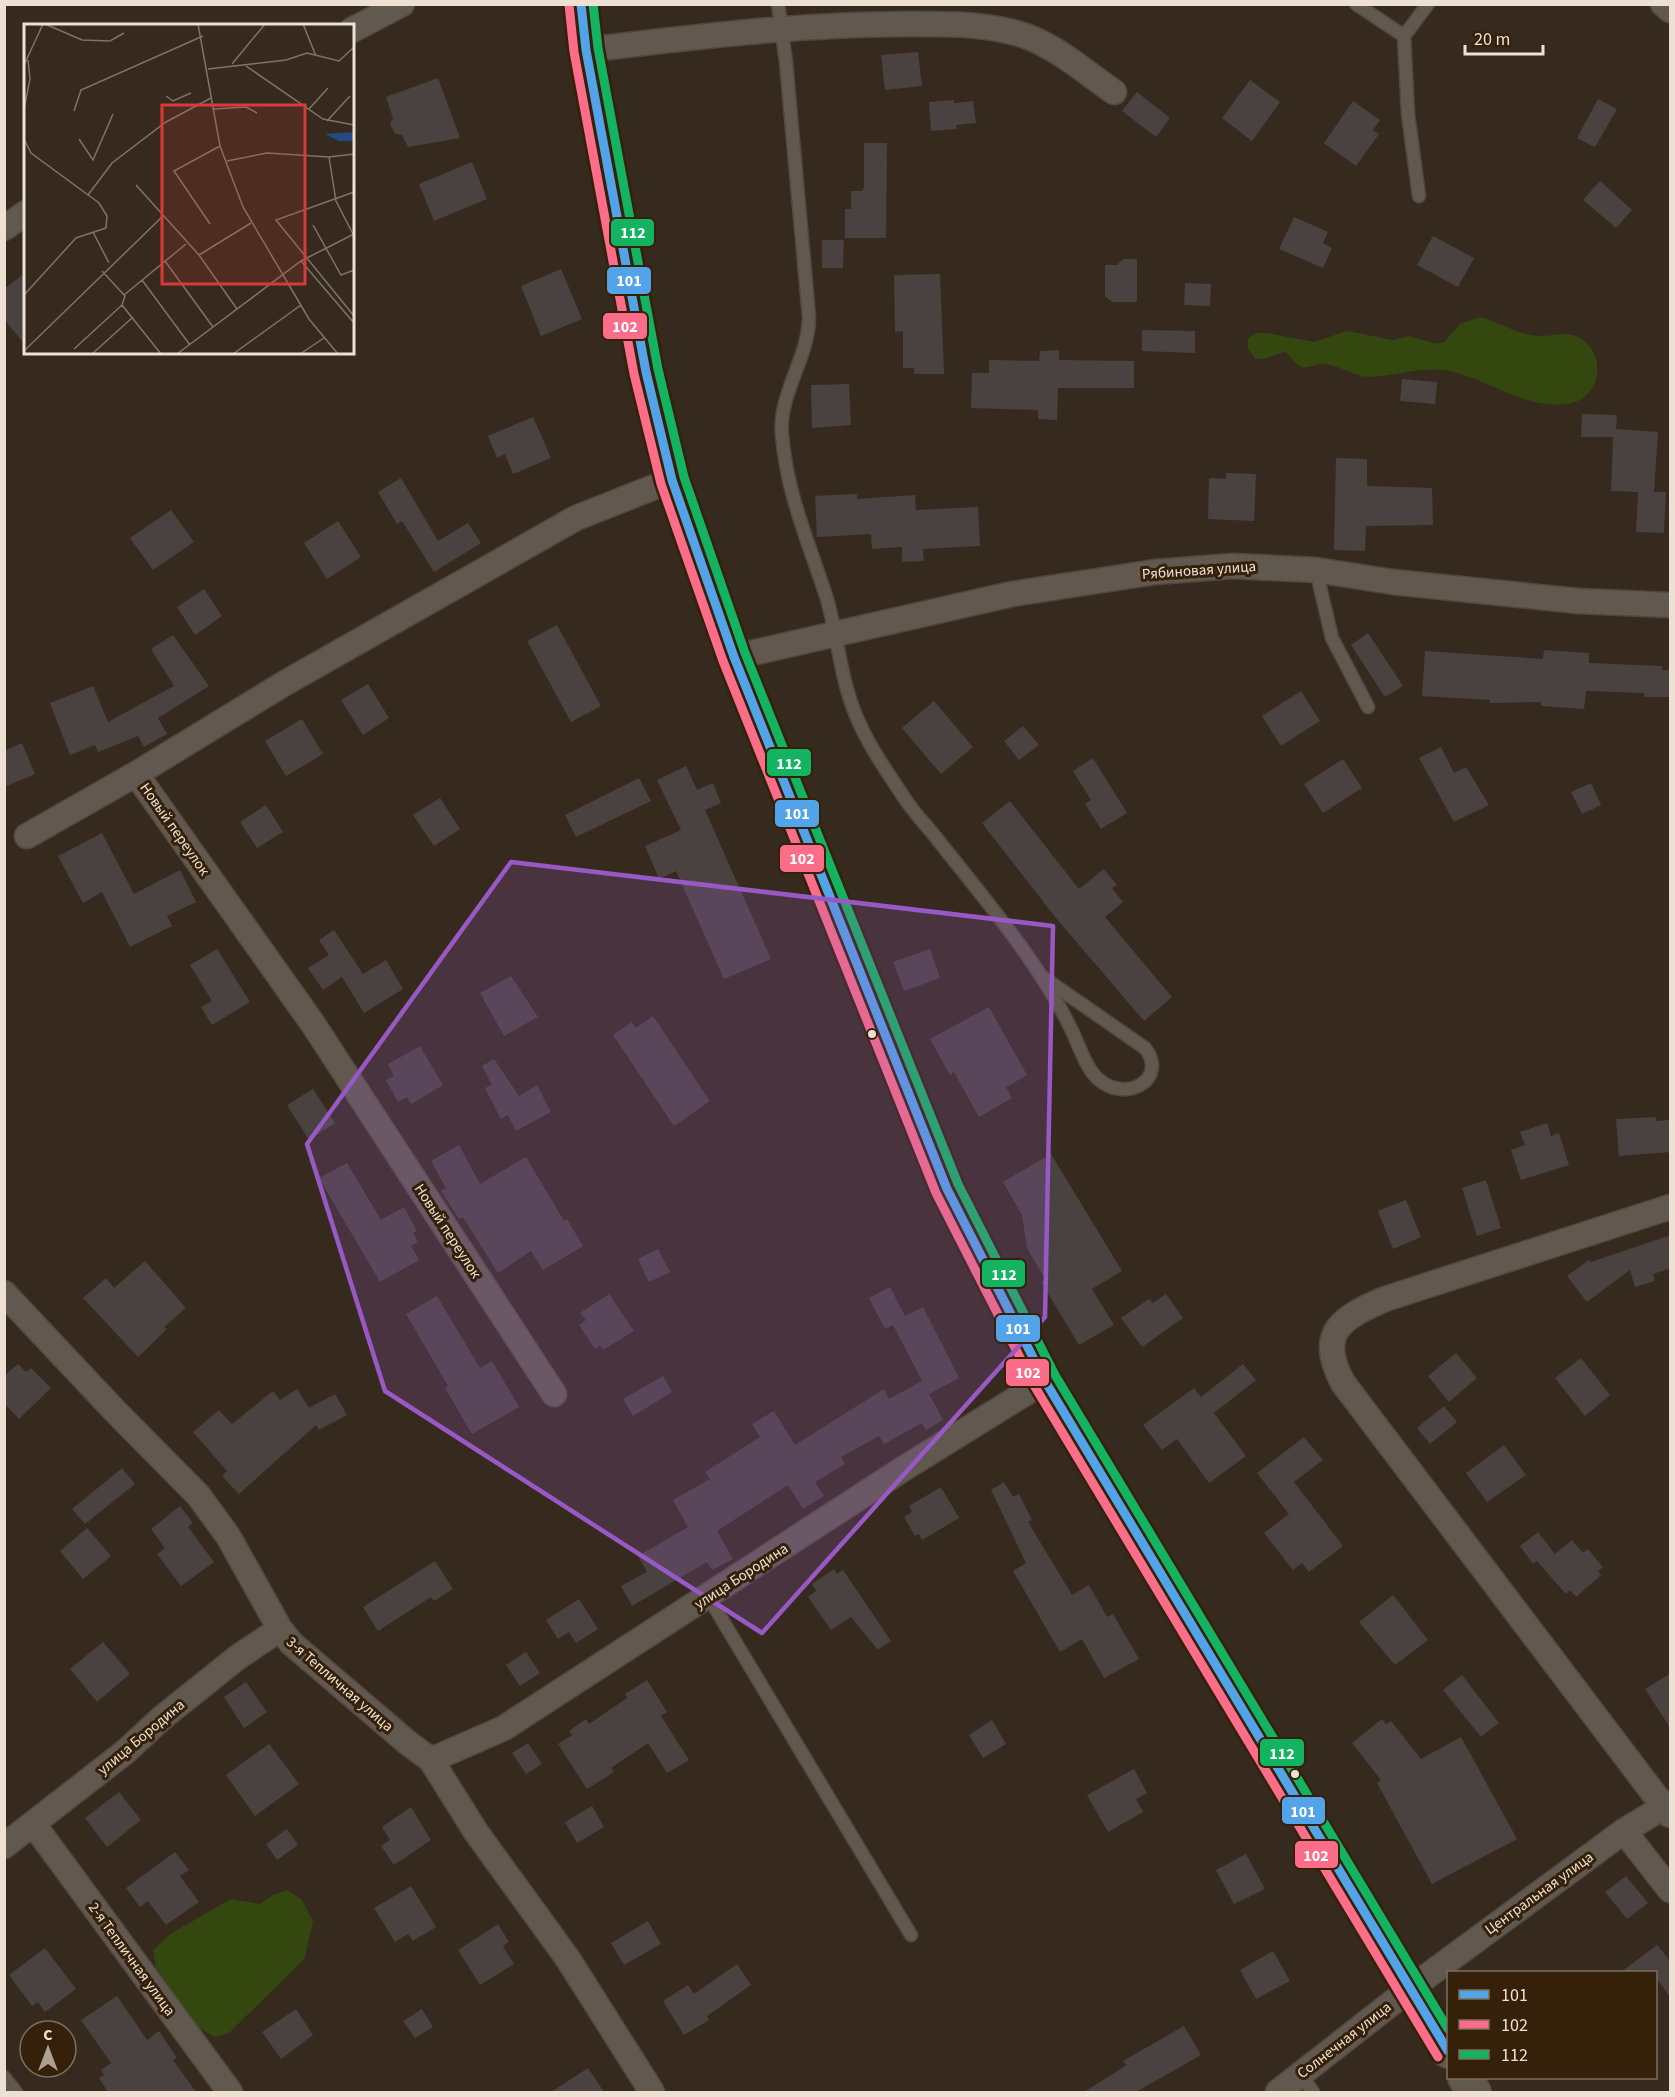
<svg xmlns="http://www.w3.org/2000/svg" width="1675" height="2097" font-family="'Source Sans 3',sans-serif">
<rect width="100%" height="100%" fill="#362a1e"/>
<path fill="#33470f" d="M1480,317C1502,323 1520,337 1544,336C1557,335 1567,331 1580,338C1609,355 1600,401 1566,404C1522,409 1490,379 1449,371C1422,366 1398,375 1372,377C1356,378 1340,365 1324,364C1316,363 1306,371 1298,365C1293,361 1291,356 1285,352C1274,354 1267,360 1255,359L1248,348V338L1256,333H1268L1314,342L1347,331L1393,340L1409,336L1437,344L1444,342L1460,324Z
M287,1890L302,1900L313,1921L305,1958L229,2033L214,2037L197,2026L156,1968L153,1950L170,1934L231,1899L260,1904L273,1895Z"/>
<path fill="#4a4241" d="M918,52L922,86L885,90L881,55Z
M438,78L460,138L408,147L402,135L395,134L390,124L393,118L386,97Z
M1250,80L1280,102L1252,141L1222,118Z
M1137,92L1170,118L1156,137L1122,111Z
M1598,99L1617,109L1595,147L1577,138Z
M954,100V103L973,101L976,123L956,125L957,129L931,131L929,102Z
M1353,101L1380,120L1373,130L1379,134L1356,166L1324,143Z
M864,143H887L886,238H845V209H851V191H862L864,187Z
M472,162L487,199L434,221L419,184Z
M1600,181L1632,210L1616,228L1583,200Z
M1294,217L1328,232L1323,243L1332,248L1323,268L1279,249Z
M1433,236L1474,258L1458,287L1417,265Z
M822,240H844L843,268H822Z
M1123,259H1137V302H1112L1105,296V265H1117Z
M561,269L582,319L541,336L521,286Z
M26,272V346L4,319V289Z
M940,274L944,374H914V368H903V331L895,332L894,275Z
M1185,283L1211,284L1210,306L1184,305Z
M1142,330L1195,331V353L1142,351Z
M1059,350V360L1134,361V388H1058L1057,420L1038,419V410L971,408L972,373H989V360L1039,361L1040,351Z
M1402,379L1437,382L1435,404L1400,401Z
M849,384L851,425L812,428L811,385Z
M1582,414L1617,415L1616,429L1658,432L1654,492H1666L1664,533L1636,532L1638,492L1611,491L1613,437H1581Z
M533,417L551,458L513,474L505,454L497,458L488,436Z
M1336,458L1367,459V486L1432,488L1433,525L1366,526L1365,551L1334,550Z
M1226,473L1256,474L1254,521L1208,519L1209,478L1226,479Z
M401,478L438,541L468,523L481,543L434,572L402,521L397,524L378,492Z
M857,494V499L915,495L916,510L978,507L980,546L923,549L924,561L902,562V547L872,549L871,534L817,537L815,496Z
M171,510L194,542L153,570L130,538Z
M338,521L361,557L327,579L304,543Z
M204,589L222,616L195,635L177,607Z
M557,625L601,706L571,722L527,641Z
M1368,633L1403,686L1385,697L1351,645Z
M173,635L209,686L158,718L167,734L144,747L138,736L98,752L95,745L70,755L50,703L93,686L108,722L174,686L151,649Z
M1544,650L1589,653V663L1662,666V670H1671V697H1645L1644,693L1586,691L1584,709L1541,706V702L1490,703V700L1422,696L1425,651L1543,659Z
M368,684L389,718L363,735L341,700Z
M1301,691L1320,721L1281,746L1262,716Z
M934,701L973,747L941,774L902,728Z
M302,719L323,754L286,776L265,741Z
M1023,726L1039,745L1019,760L1004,741Z
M22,743L35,774L4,787V751Z
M1441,747L1454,773L1466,767L1489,805L1454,822L1419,758Z
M1093,758L1127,813L1101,829L1085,804L1091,800L1073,771Z
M1343,759L1362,788L1323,813L1304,784Z
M686,766L697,790L713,783L721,803L705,810L771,959L724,979L676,871L659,879L645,846L681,830L657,780Z
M639,778L651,801L576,837L565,815Z
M1591,783L1601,805L1582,814L1571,792Z
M440,798L460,829L434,846L413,815Z
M1010,801L1079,889L1104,869L1117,885L1112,888L1123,902L1105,917L1172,997L1144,1021L1056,918L982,823Z
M266,805L283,832L257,848L240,822Z
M102,833L134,894L180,870L196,902L167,916L172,926L130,947L102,892L83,903L58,856Z
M334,930L363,974L386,960L403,989L364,1013L342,977L323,990L308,968L329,955L319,940Z
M217,949L250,1002L212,1025L201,1007L212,1001L190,965Z
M930,949L940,978L904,991L893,962Z
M511,976L538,1017L504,1036L480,993Z
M989,1007L1027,1075L1006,1087L1012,1098L979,1117L954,1072L950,1075L930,1039Z
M653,1016L710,1101L674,1126L613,1035L632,1022L636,1028Z
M420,1046L443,1085L411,1104L407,1097L398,1102L386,1080L394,1076L388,1064Z
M494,1059L519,1096L537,1085L551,1112L516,1131L508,1115L501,1119L485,1088L492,1085L482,1066Z
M313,1089L335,1123L309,1140L287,1105Z
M1656,1117V1121L1669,1120L1671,1152L1619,1156L1616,1119Z
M1547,1123L1551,1136L1559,1133L1569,1165L1521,1180L1511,1150L1525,1145L1520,1132Z
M459,1145L480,1184L526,1157L564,1221L567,1219L583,1246L543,1270L531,1251L498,1273L463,1217L459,1219L441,1191L446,1188L431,1161Z
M1051,1154L1122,1271L1092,1289L1114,1325L1079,1345L1041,1282L1046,1280L1027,1248L1022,1215L1003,1182Z
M347,1163L381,1220L404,1207L417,1231L413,1233L418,1242L411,1246L419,1260L380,1282L319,1178Z
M1486,1180L1501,1228L1477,1236L1462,1188Z
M1406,1200L1421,1237L1393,1249L1378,1211Z
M1671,1235V1268L1653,1274L1655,1281L1635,1287L1630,1270L1587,1302L1567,1276L1589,1260L1591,1262Z
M658,1249L670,1272L649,1282L638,1259Z
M145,1261L186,1308L164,1327L167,1329L138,1357L83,1298L106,1278L114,1288Z
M890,1287L905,1316L923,1307L959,1378L929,1394L893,1325L885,1329L869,1298Z
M609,1294L634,1331L603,1350L600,1345L595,1349L579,1325L586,1320L580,1313Z
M1166,1294L1183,1318L1142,1347L1121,1318L1149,1299L1153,1303Z
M437,1296L480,1368L492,1361L519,1407L472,1434L445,1388L448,1386L406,1314Z
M1456,1353L1477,1378L1449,1402L1428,1376Z
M1581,1358L1610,1395L1585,1416L1555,1378Z
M18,1364L26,1372L31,1368L51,1388L19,1419L4,1403V1376Z
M1243,1364L1256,1380L1214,1413L1246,1456L1209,1483L1177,1439L1162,1450L1143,1425L1194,1388L1201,1397Z
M663,1376L672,1392L633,1416L623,1399Z
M922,1381L943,1420L926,1430L922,1423L884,1444L879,1436L841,1457L845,1464L815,1482L824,1496L803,1509L788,1485L717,1531L733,1559L712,1570L707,1562L632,1606L621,1586L647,1572L638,1556L688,1527L673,1500L710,1479L705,1472L760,1437L752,1424L774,1411L795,1445L884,1389L889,1399Z
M297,1389L309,1408L335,1394L347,1415L319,1430L316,1425L239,1494L222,1476L227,1471L193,1432L219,1410L232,1424L273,1391L280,1400Z
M1444,1406L1457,1422L1430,1444L1417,1428Z
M1304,1437L1323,1460L1294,1482L1343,1546L1309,1572L1302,1563L1293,1570L1264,1533L1289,1514L1257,1473Z
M1504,1445L1526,1475L1487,1502L1466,1473Z
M122,1468L135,1484L85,1524L72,1509Z
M1004,1482L1013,1497L1019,1494L1032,1520L1028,1522L1072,1595L1089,1585L1107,1617L1113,1614L1139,1659L1104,1678L1082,1639L1060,1652L1013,1571L1026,1563L991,1490Z
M941,1487L959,1518L922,1540L919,1534L915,1536L904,1517L912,1512L909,1506Z
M180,1506L193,1523L188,1527L214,1562L181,1586L157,1554L165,1548L151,1529Z
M87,1528L111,1556L83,1579L60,1551Z
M1538,1532L1555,1554L1572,1540L1583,1553L1588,1549L1603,1567L1598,1571L1601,1575L1576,1597L1570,1590L1566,1594L1537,1561L1533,1564L1520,1546Z
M435,1561L453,1589L434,1601L431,1597L378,1631L363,1607Z
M834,1569L837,1574L843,1570L891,1641L878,1650L851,1617L831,1630L808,1597L816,1591L812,1584Z
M1393,1595L1428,1640L1395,1665L1359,1622Z
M579,1599L598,1629L576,1643L569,1632L558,1639L546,1620Z
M103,1642L130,1674L97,1702L70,1669Z
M526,1652L540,1673L520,1686L506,1665Z
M1671,1673V1729L1645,1689Z
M1462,1675L1499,1723L1481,1737L1443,1690Z
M647,1680L667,1712L661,1716L689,1760L667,1773L648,1743L611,1768L614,1772L587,1789L558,1744L572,1735L569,1731L586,1719L589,1724L627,1698L625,1694Z
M246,1682L267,1712L244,1728L224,1697Z
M1382,1719L1386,1724L1391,1721L1421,1759L1461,1737L1517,1839L1432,1884L1377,1783L1381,1780L1352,1743Z
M992,1720L1006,1744L983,1758L969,1735Z
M528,1743L542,1764L526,1774L512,1753Z
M269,1744L299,1784L255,1816L226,1775Z
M1134,1769L1147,1793L1136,1799L1143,1812L1108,1832L1087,1795Z
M119,1792L141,1820L107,1847L85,1818Z
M592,1806L604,1827L577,1843L565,1822Z
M411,1807L431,1840L394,1865L381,1846L390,1840L382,1827Z
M287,1829L298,1845L277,1860L266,1844Z
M175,1852L189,1870L180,1876L199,1902L166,1925L148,1901L140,1907L126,1888Z
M1246,1854L1265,1889L1234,1904L1216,1870Z
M1626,1876L1648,1903L1627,1919L1605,1892Z
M411,1886L436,1927L413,1941L408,1934L395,1942L374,1908Z
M648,1921L661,1944L624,1965L611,1943Z
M498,1924L509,1942L503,1946L514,1964L480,1985L458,1950Z
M1657,1945L1671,1962V1998L1656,1978V1972H1621Z
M45,1948L76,1989L45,2012L38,2002L32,2006L9,1975Z
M1273,1951L1290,1981L1256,1999L1240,1970Z
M737,1964L751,1985L707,2016L709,2020L684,2035L663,2001L688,1985L694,1994Z
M117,1996L147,2040L159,2031L177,2058L173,2060L196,2092H108L99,2078L104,2075L101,2070L111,2063L81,2020Z
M296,2009L313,2035L281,2059L262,2032Z
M422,2009L433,2027L415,2038L403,2021Z
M1184,2026L1201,2055L1136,2092H1084L1127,2065L1123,2061Z
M588,2068L604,2092H551Z"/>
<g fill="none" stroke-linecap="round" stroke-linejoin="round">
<g stroke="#53483e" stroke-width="15">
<path id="lane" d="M778,4L786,62L809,317C809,358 778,394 782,435C787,495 809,543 827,599C836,630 839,664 849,696C860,734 884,767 905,799C915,814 927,826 938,840C986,901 1040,963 1073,1033C1080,1048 1086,1068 1098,1079C1126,1104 1169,1079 1145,1048L1044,978
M1356,4L1404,36
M1419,196L1408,114L1404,36L1428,4
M1316,570L1332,638L1368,707
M709,1598L911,1935
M1301,2075L1313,2092
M4,2077L16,2092"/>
</g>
<g stroke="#53483e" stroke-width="27">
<path id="street" d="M1663,4L1670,10
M352,30L402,4
M586,50C692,37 801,24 908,24C947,24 988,23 1026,36C1058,48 1085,72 1114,92
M4,228L26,213
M734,657L1012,594L1155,572L1233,566L1316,570L1393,582L1578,601L1670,605
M27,836L136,774
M1670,1207L1385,1299C1341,1318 1316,1333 1343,1383L1670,1815
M4,1293L114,1410L198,1495L228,1536L280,1629L291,1643L408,1743L431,1760L476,1832L568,1959L652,2092
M554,1394L313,1024L136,774L285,683L576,518L672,480
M431,1760L504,1728L903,1469L1045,1381
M34,1825L230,2092
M1624,1831L1670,1890
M4,1846L125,1752L163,1717L238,1657L280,1629
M1278,2092L1411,1988L1624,1831L1670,1803"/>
</g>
<g stroke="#53483e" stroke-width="36">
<path id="secondary" d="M581,4L586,50L646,372L672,480L734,657L947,1189L1045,1381L1448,2051
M1465,2078L1474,2092"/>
</g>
<use href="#lane" stroke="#61584f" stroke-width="12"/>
<use href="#street" stroke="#61584f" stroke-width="24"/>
<use href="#secondary" stroke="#61584e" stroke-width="33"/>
<g stroke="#35210a" stroke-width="14">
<path id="bus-1" d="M581,4L586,50L646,372L672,480L734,657L947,1189L1045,1381L1448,2051"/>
</g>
<g stroke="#35210a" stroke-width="14">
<path id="bus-2" d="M569,5L574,52L634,374L661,484L723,661L936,1193L1035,1387L1438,2057"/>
</g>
<g stroke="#35210a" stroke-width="14">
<path id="bus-3" d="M593,4L598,48L658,369L684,477L745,653L958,1184L1055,1375L1448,2029"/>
</g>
<use href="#bus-1" stroke="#53a3e8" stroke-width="9"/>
<use href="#bus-2" stroke="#fb6d88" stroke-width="9"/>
<use href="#bus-3" stroke="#13b361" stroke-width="9"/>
</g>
<path fill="#9859c4" fill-opacity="0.2" stroke="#9859c4" stroke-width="4.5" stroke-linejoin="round" d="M511,862L1053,926L1045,1317L762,1633L385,1391L307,1144Z"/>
<g fill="#eee1d3" stroke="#35210a" stroke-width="2">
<circle cx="872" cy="1034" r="5"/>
<circle cx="1295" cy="1774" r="5"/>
</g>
<g text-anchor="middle" stroke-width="6" stroke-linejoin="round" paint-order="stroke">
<g font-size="15" fill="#eee1d3" stroke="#35210a">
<text transform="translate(1199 570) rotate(-4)" y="5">Рябиновая улица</text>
<text transform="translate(175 829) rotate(55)" y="5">Новый переулок</text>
<text transform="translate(448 1231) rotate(57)" y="5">Новый переулок</text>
<text transform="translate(741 1576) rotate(-33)" y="5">улица Бородина</text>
<text transform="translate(340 1684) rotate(41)" y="5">3-я Тепличная улица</text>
<text transform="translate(141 1737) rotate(-40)" y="5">улица Бородина</text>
<text transform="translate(1539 1893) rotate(-36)" y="5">Центральная улица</text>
<text transform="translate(132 1959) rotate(54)" y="5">2-я Тепличная улица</text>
<text transform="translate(1344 2040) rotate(-38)" y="5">Солнечная улица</text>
</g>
</g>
<g transform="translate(24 24)">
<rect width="330" height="330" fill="#362a1e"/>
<path d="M330,108V117H315L301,110Z" fill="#244a82"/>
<path fill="none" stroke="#807366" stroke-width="1.5" d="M21,0L58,16L86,17L100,9M174,0L196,122L219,183L285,295L314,330M279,0L292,32M208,40L241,0M0,41L19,0M222,42L299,95L330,101M184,45L262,36L283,29L315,37L330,23M142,72L149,77L167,69M0,85L6,55L4,36M190,85L222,83L233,89M285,85L304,64M50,87L57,66L179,12M303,97L326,72M0,115L7,129L75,179L83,192L82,204L52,214L0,271M55,115L69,136L89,90M305,133L312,177L329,210M203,137L243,129L305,133L330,130M112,161L175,231L213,285M330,168L252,196L330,292M64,171L88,139L142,98L187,74M186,200L150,147L196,122M289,201L317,251L330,246M69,208L85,239M175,231L227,199M141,237L189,303M277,237L330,299M78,247L101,272L98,281L137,330M118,256L166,321M100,271L162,220M50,325L98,281M0,327L139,192M68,330L109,293M153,330L277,237L330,210M209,330L277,281M276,330L300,314"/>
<path fill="#d83a39" fill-opacity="0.15" stroke="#d83a39" stroke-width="3" d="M138,81H281V260H138Z"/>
<rect width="330" height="330" fill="none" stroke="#eee1d3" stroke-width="3"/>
</g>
<g stroke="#35210a" stroke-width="2">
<rect x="610" y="218" width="45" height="29" rx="6" fill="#13b361"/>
<rect x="606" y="266" width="46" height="29" rx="6" fill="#53a3e8"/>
<rect x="602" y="312" width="46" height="28" rx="6" fill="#fb6d88"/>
<rect x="766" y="748" width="46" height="29" rx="6" fill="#13b361"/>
<rect x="774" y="799" width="46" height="29" rx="6" fill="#53a3e8"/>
<rect x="779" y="844" width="46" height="29" rx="6" fill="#fb6d88"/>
<rect x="981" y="1259" width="45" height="29" rx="6" fill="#13b361"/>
<rect x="995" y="1314" width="46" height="29" rx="6" fill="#53a3e8"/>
<rect x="1005" y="1358" width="45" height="29" rx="6" fill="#fb6d88"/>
<rect x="1259" y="1738" width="46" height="29" rx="6" fill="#13b361"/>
<rect x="1281" y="1796" width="45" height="29" rx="6" fill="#53a3e8"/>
<rect x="1294" y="1840" width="45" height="29" rx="6" fill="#fb6d88"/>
</g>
<g font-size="16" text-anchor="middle" font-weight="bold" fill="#fff">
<text x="633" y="238">112</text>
<text x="629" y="286">101</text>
<text x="625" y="332">102</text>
<text x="789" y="769">112</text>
<text x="797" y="819">101</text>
<text x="802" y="864">102</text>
<text x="1004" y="1280">112</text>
<text x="1018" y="1334">101</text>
<text x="1028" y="1378">102</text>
<text x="1282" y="1759">112</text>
<text x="1303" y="1817">101</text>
<text x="1316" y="1861">102</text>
</g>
<rect width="1675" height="2097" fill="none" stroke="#eee1d3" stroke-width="12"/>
<rect x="1447" y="1971" width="210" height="108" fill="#35210a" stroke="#7f6e5a" stroke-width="1.5"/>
<rect x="1459" y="1990" width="30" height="9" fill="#53a3e8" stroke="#7f6e5a" stroke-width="1.5"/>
<text x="1501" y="2001" font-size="18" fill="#eee1d3">101</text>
<rect x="1459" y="2020" width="30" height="9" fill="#fb6d88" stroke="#7f6e5a" stroke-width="1.5"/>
<text x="1501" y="2031" font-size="18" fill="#eee1d3">102</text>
<rect x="1459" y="2050" width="30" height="9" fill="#13b361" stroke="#7f6e5a" stroke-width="1.5"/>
<text x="1501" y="2061" font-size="18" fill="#eee1d3">112</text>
<g transform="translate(48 2049)"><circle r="28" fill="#35210a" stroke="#7f6e5a" stroke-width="1.5"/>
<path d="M0-4.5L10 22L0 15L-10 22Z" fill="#aea194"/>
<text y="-9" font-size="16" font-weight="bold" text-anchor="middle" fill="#eee1d3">С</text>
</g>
<path d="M1465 45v9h78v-9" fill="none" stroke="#eee1d3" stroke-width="3"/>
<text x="1474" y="45" font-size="18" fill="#eee1d3" stroke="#35210a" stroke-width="4.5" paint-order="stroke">20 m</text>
</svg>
